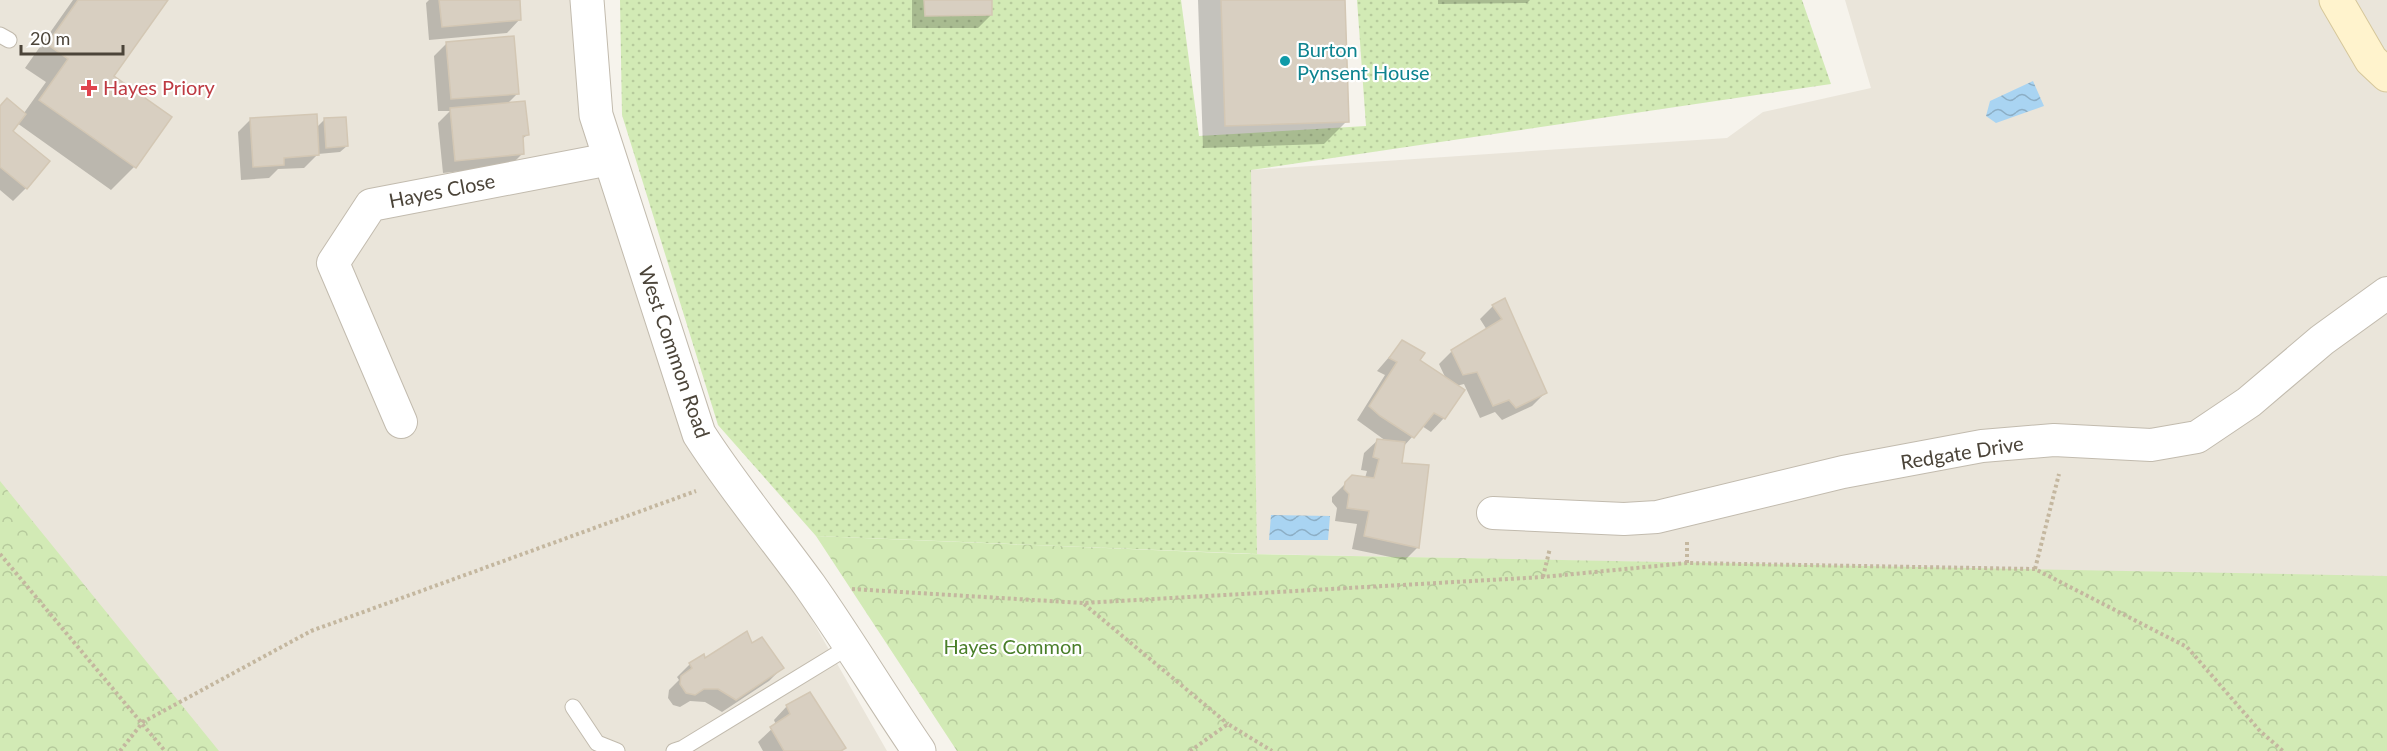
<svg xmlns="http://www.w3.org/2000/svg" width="2387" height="751" font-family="Lato,sans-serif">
<defs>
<pattern id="grass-dots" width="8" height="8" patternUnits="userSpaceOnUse" patternTransform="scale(1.5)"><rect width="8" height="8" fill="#d2eab5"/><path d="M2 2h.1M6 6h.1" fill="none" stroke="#b6ca9c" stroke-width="1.8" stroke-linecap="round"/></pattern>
<pattern id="forest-crowns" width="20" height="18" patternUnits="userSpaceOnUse" patternTransform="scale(1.5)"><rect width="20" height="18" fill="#d2eab5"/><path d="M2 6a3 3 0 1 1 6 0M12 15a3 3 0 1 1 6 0" fill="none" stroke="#b6ca9c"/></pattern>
<pattern id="water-waves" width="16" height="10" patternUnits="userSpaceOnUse" patternTransform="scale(1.5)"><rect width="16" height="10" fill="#a9d4f2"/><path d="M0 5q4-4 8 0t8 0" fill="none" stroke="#8caec5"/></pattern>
</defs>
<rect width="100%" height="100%" fill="#f6f3ec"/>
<path fill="#eae5da" d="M0,0H571L693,440L796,592L887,751H218L0,486Z
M1845,0H2387V577L1257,554L1250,170L1727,138L1763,112L1871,88Z"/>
<path fill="url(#grass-dots)" d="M620,0H1181L1199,136L1366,126L1357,0H1802L1831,84L1251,170L1257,554L816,536L718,425L622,115Z"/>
<path fill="url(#forest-crowns)" d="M0,481L219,751H0Z
M816,536L1248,554L2387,576V751H957Z"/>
<path fill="url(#water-waves)" d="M2033,81L2044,106L1996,123L1986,116L1990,101Z
M1271,515L1330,516L1328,540H1269Z"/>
<path fill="#0003" d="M73,0H166L112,76L170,118L134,167L111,190L17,123L11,131L26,188L13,201L0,190V106L24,113L46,82L25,68Z
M429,0H518L520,19L507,33L429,40L426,3Z
M912,0H991V15L978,28H912Z
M1198,0H1343L1347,121L1324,144L1203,148Z
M1438,0H1530L1527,3L1438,4Z
M447,43L517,94L507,104L527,135L521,140L523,153L510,166L443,173L438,123L450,111H438L434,56Z
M251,119L316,128L324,120L347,146L340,152L318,154L304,168L278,169L269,178L241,180L238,132Z
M1505,300L1545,393L1532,406L1502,420L1495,412L1480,418L1464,384L1456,386L1444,418L1431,432L1422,426L1403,447L1400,464L1418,547L1405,560L1352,549L1357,524L1335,521L1337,508L1332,502V497L1352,477L1365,478L1367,471L1361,470L1364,453L1378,440L1386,441L1357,420L1385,375L1377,371L1402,342L1418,360L1446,379L1439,364L1452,351L1487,330L1480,319L1493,306Z
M752,645L782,668L769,681L722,712L705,702L690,701L680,707L673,705L668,698L669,690L679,680L677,677L690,664Z
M787,706L841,751H763L758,742L776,725L774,720Z"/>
<path fill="#d8cfc1" stroke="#d3c7b4" stroke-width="1.5" d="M78,0H168L114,76L172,117L136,168L39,100L68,59L47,44Z
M439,0H520L521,20L442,27Z
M924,0H992V15L925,16Z
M1221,0H1345L1349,122L1225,126Z
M514,36L519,94L451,99L446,42Z
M7,98L26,114L13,131L50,161L27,189L0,167V106Z
M525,101L529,135L523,136L524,154L455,161L450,108Z
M317,114L319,155L284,158V165L253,167L250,118Z
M346,117L348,146L326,148L324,118Z
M1505,298L1547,393L1516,408L1509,400L1493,406L1477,372L1463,375L1451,350L1502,319L1492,305Z
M1402,340L1425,353L1420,360L1465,390L1445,419L1434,413L1414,438L1380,416L1369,406L1397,362L1389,358Z
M1377,439L1405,442L1402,463L1429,465L1419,548L1364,536L1369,511L1347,508L1349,494L1344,489L1345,482L1352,475L1374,478L1379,459L1373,457Z
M747,631L752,643L762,637L784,668L736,700L718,689H704L695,695L686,693L680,684L681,676L692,668L689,663L704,654L705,658Z
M810,692L846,748L841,751H784L770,727L790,714L786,705Z"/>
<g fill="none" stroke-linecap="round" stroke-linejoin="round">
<g stroke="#c2bbae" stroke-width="17">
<path id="service" d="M0,35L9,40
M573,707L597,743L617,751
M674,751L683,748L850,646"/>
</g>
<g stroke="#c2bbae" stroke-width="34">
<path id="minor" d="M401,422L333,263L371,205L610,159
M1493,513L1624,519L1657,517L1843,472L1982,446L2054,440L2151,445L2197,437L2249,402L2322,340L2387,293"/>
</g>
<g stroke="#c2bbae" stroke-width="35">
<path id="tertiary" d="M587,0L596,115L699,434C733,487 773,535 810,586C848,640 882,697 919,751"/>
</g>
<g stroke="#d6c79b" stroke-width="35">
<path id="secondary" d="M2336,0L2371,60L2387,75"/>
</g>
<path stroke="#c4b79f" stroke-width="4" stroke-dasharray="3 3" stroke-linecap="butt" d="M1687,542V563
M0,554L165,751
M2035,569L2059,474
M1543,577L1550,548
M852,589L1083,603L1543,577L1687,563L2035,569L2187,647L2260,731L2283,751
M1084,604L1228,724
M120,751L143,722L311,631L696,491
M1190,751L1228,724L1272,751"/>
<use href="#service" stroke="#fff" stroke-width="15"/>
<use href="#minor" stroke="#fff" stroke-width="32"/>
<use href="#tertiary" stroke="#fff" stroke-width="33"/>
<use href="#secondary" stroke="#fff3cd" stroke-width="33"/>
</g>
<circle fill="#0f9aa8" stroke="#fff" stroke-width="2" cx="1285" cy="61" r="6"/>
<path fill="#e0444e" stroke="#fff" stroke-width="2" d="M86 79h6v6h6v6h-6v6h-6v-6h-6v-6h6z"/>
<g text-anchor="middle" stroke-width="4.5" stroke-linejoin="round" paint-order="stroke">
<g font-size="20" fill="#0d838f" stroke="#fff" text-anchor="start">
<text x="1297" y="57">Burton<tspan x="1297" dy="23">Pynsent House</tspan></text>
</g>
<g font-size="20" fill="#be3a42" stroke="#fff" text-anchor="start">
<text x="103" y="95">Hayes Priory</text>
</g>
<g font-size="20" fill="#4b4439" stroke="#fff">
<text transform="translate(442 191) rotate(-11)" y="7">Hayes Close</text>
<text transform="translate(674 352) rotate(71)" y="7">West Common Road</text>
<text transform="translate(1962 453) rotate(-9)" y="7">Redgate Drive</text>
</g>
<g font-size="20" fill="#4a7f2a" stroke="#fff">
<text x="1013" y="654">Hayes Common</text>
</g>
</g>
<path d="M21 45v9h102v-9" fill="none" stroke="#4b4439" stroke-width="3"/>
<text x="30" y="45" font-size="18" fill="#4b4439" stroke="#ffffff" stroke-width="4.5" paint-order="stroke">20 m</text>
</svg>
